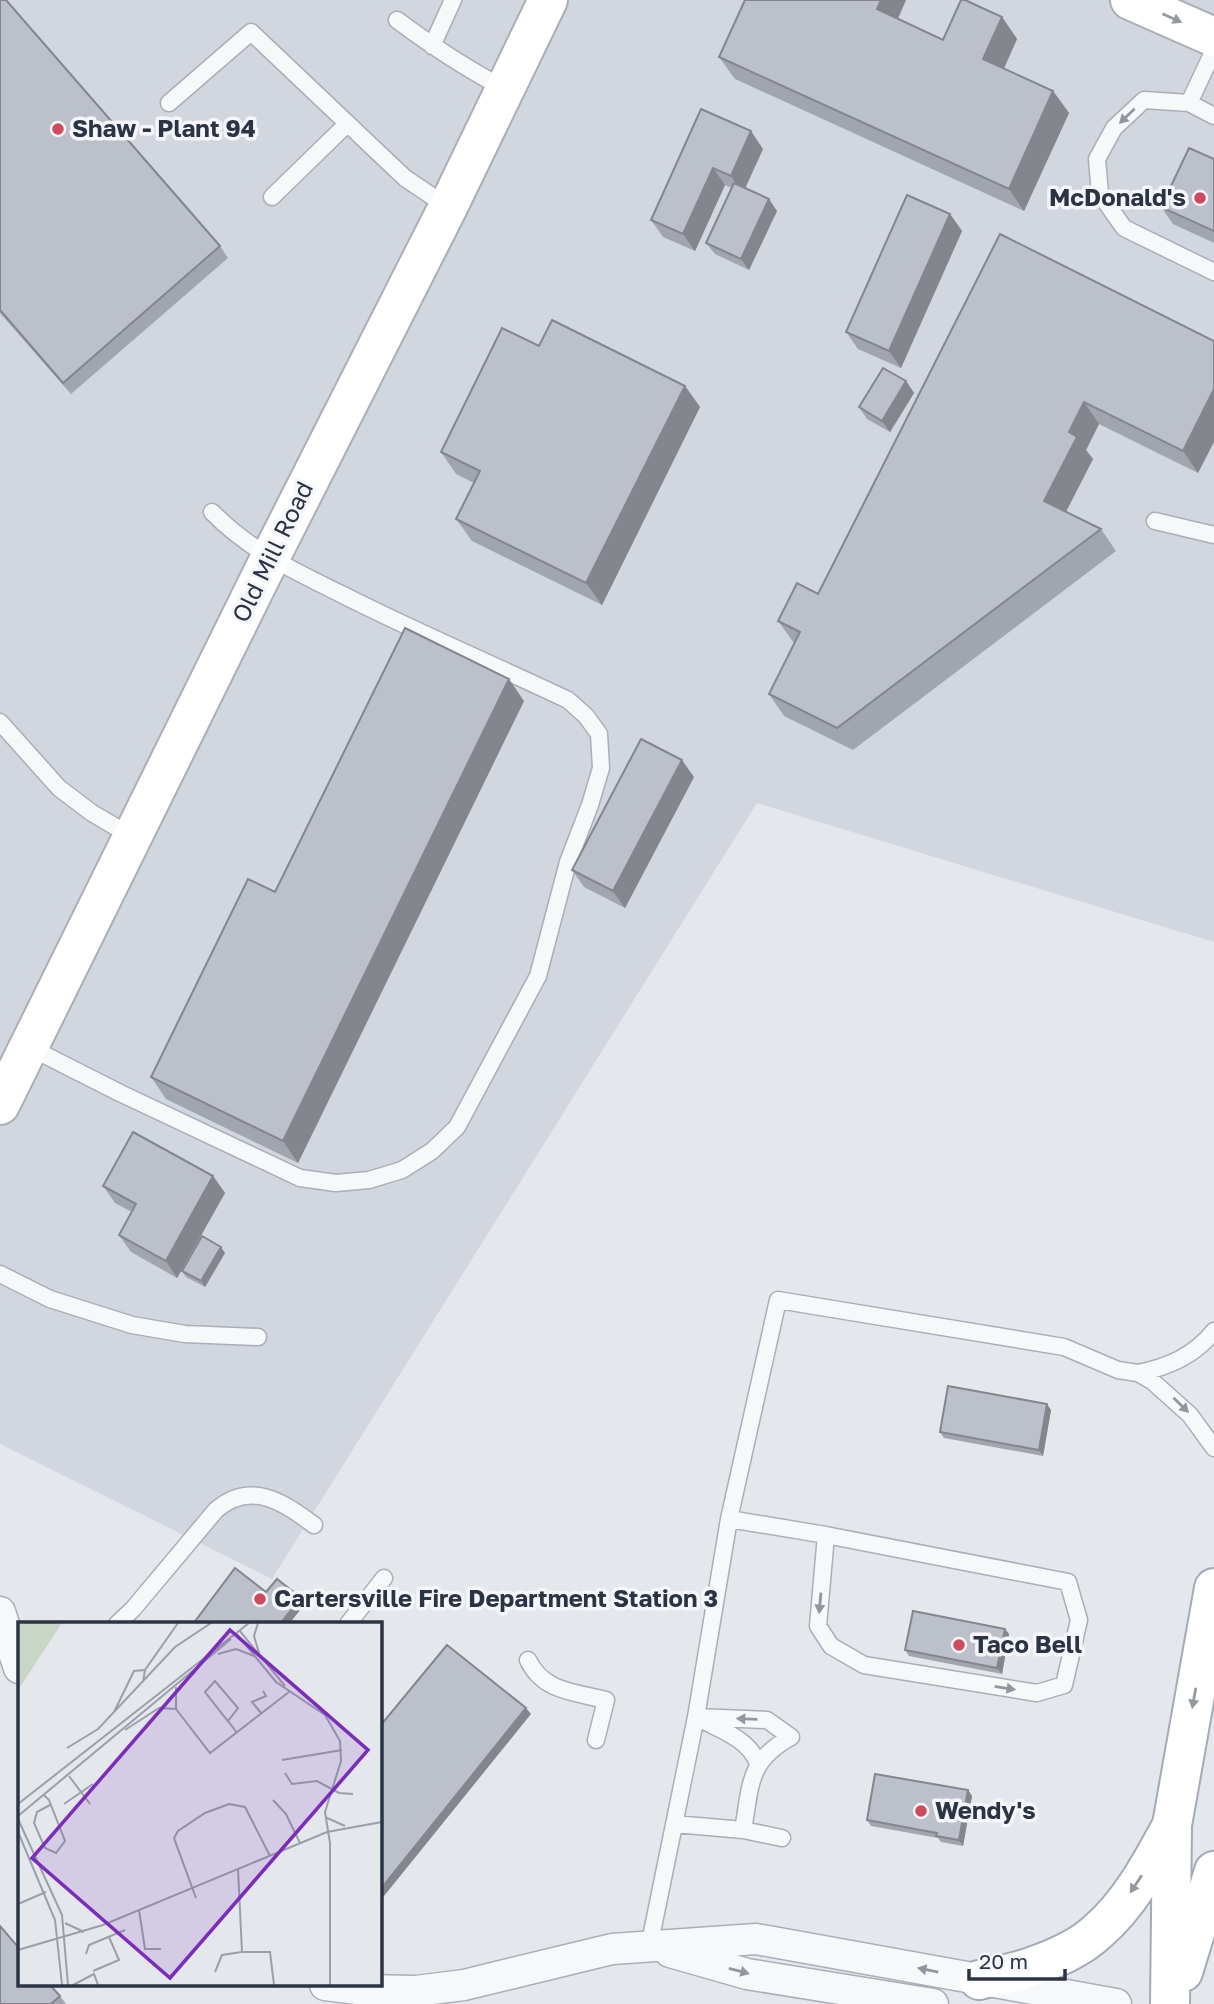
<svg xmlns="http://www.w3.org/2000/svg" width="1214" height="2004" font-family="'Golos Text',sans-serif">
<rect width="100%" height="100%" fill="#e4e7ec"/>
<path fill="#d2d6de" d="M0,0H1214V942L757,803L272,1579L0,1444Z"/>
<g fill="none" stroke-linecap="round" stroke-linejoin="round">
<g stroke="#a9aeb7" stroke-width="19">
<path id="lane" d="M397,20C432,46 467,69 505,89
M432,46L453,0
M169,103L251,32L405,178L448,207
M1189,103L1214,50
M1214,116L1189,103L1144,100L1114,128L1097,159L1100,194L1124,228L1214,272
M272,197L347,124
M1155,521L1214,535
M0,722L59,788L92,813L133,837
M29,1047L120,1093L300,1178L336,1183L369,1180L402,1170L432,1151L457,1127L538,976L568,862L590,805L601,768L599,734L586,716L568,700C492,664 416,632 341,594C293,570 250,551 212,512
M0,1274L50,1299L132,1325L185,1334L258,1337
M1138,1373C1168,1367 1194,1356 1214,1331
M729,1519L826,1535L836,1537L1068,1582L1079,1620L1064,1685L1037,1693L864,1665L831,1646L818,1626L826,1535
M117,1624L133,1609L216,1510C251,1480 283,1502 314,1525
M348,1624L384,1578
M528,1660C543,1692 575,1692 606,1700L596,1740
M696,1717L767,1720L791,1737C747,1761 751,1786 743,1830L782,1838
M702,1720C723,1731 750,1740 758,1764
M675,1824L743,1830
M649,1947L696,1717L729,1519L778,1300L1064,1347L1118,1370L1138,1373L1152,1381L1190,1415L1214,1448"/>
</g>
<g stroke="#a9aeb7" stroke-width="33">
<path id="street" d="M0,1612L19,1668
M670,1952L747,1974L933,2004
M325,1985L364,1990L416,1991L464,1985L612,1949L756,1939L1116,2004"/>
</g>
<g stroke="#a9aeb7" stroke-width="42">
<path id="secondary" d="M1130,0L1214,37
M0,1105L270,558L448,207L548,0"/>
</g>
<g stroke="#a3abb8" stroke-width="42">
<path id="primary" d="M1183,1972L1214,1871
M979,1980C996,1976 1015,1973 1031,1967C1054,1959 1079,1949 1097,1932C1129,1905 1151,1864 1171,1827
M1170,2004L1172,1825L1214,1588"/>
</g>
<use href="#lane" stroke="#f7f8fa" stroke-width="16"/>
<use href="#street" stroke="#f7f8fa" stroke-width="30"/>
<use href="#secondary" stroke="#fff" stroke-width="38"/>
<use href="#primary" stroke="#fff" stroke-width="38"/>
</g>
<path fill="#a1a5ae" d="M0,0L220,246L228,258L71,394L0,313Z
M906,0L898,19L943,40L1002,17L1017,39L1004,69L1053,91L1069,113L1024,211L735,79L719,57Z
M701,109L763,149L745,188L777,211L749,270L715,254L706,243L732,188L725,185L695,251L663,237L651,220Z
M1214,159V243L1173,224L1161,207Z
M950,214L962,231L901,368L858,349L846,332Z
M1000,234L1214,341L1198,473L1099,424L1086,450L1093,459L1066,512L1101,529L1116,551L853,750L784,716L769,694L794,643L778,621L818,594Z
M539,346L685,386L700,407L602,605L472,541L456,519L474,483L456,474L441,452Z
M906,381L914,393L890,432L867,419L859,407Z
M524,701L298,1163L166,1099L151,1077Z
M694,777L625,908L584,887L572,870Z
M213,1176L225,1193L177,1278L131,1252L119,1235L132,1212L115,1203L103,1186Z
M225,1253L205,1287L186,1277L182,1271Z
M1051,1410L1043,1456L944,1438L940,1432Z
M1005,1629L1009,1634L1002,1674L909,1656L905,1650Z
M968,1790L972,1796L963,1846L941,1842L938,1838L871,1826L867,1820Z
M60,1996L66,2004H0Z"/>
<path fill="#83868d" d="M881,0H906L892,31L877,9Z
M1002,17L1017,39L998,81L983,59Z
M1053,91L1069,113L1024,211L1009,189Z
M751,131L763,149L743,193L731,176Z
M713,168L725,185L695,251L683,234Z
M769,199L777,211L749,270L741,259Z
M950,214L962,231L901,368L889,351Z
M906,381L914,393L890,432L882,421Z
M685,386L700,407L602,605L586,583Z
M1214,389V442L1198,473L1183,451Z
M1084,402L1099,424L1086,450L1093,459L1060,523L1044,501L1069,432Z
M509,679L524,701L298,1163L283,1141Z
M682,760L694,777L625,908L613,891Z
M213,1176L225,1193L177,1278L166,1261Z
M221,1247L225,1253L205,1287L201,1281Z
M1047,1404L1051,1410L1043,1456L1039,1450Z
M301,1598L305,1604L289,1624H280Z
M1005,1629L1009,1634L1002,1674L997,1668Z
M526,1708L531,1714L380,1901V1890Z
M968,1790L972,1796L963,1846L959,1840Z"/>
<path fill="#bbc0ca" stroke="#83868d" stroke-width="2" d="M0,0H6L220,246L63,383L0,310Z
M745,0H881L877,9L943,40L961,0H965L1002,17L983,59L1053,91L1009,189L719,57Z
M701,109L751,131L731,176L713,168L683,234L651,220Z
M1189,148L1214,159V231L1161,207Z
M734,183L769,199L741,259L706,243Z
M907,195L950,214L889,351L846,332Z
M1000,234L1214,341V389L1183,451L1084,402L1069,432L1077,437L1044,501L1101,529L837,728L769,694L800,632L778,621L797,583L818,594Z
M552,320L685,386L586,583L456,519L480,471L441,452L502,328L539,346Z
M883,368L906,381L882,421L859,407Z
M405,628L509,679L283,1141L151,1077L248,879L275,892Z
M641,739L682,760L613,891L572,870Z
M133,1132L213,1176L166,1261L119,1235L136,1204L103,1186Z
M202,1236L221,1247L201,1281L182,1271Z
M948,1386L1047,1404L1039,1450L940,1432Z
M235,1568L266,1592L277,1579L301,1598L280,1624L275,1623L274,1624H193Z
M913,1611L1005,1629L997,1668L905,1650Z
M447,1645L526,1708L380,1890V1726Z
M875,1774L968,1790L959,1840L936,1836L937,1833L867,1820Z
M0,1926L19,1948V1985H50L60,1996L51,2004H0Z"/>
<defs><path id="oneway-solid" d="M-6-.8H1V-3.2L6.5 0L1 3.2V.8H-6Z" transform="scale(1.75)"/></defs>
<g fill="#959aa2">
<use href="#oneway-solid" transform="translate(1172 18) rotate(24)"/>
<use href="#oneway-solid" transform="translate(1194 1698) rotate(100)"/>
<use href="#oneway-solid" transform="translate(1136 1884) rotate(124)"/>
</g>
<g fill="#9196a0">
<use href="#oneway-solid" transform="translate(1127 116) rotate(136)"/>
<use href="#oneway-solid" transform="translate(1181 1405) rotate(44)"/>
<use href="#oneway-solid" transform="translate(820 1603) rotate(95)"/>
<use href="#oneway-solid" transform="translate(1005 1688) rotate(9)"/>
<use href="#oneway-solid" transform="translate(747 1719) rotate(-178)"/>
<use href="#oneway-solid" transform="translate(928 1970) rotate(-169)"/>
<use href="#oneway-solid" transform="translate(739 1971) rotate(15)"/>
</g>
<g fill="#d1495b" stroke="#f4f6f9" stroke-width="2.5">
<circle cx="58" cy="129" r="7"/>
<circle cx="1200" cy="198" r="7"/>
<circle cx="260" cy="1599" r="7"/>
<circle cx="959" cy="1645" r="7"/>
<circle cx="921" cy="1811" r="7"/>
</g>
<g text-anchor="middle" stroke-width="7" stroke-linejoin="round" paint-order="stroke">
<g font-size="24" font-weight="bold" fill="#2b3445" stroke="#f4f6f9" text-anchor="start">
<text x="72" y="137">Shaw - Plant 94</text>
<text x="1186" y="206" text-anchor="end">McDonald's</text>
<text x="274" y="1607">Cartersville Fire Department Station 3</text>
<text x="973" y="1653">Taco Bell</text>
<text x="935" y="1819">Wendy's</text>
</g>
<g font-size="24" fill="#2b3445" stroke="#f4f6f9">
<text transform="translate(273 552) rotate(-64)" y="8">Old Mill Road</text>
</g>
</g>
<g transform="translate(18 1622)">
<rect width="364" height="364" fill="#e4e7ec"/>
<path d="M0,1H44L0,68Z" fill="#c9d6c5"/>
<path fill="none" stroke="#9a9fa9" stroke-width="2" d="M240,1L236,14L241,31M221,8L267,64M218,11L258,60L307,93L322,119L323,139L307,190L312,221V363M200,32L218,27L236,34M125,60L127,48L160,1M158,65V87L192,131L271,70M96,90L116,49L127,48M243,91L234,80L248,74L245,69M210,99L220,86L197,59L187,70L209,98L210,99L219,111M107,108L141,86L158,87M49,126L80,107L157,25L193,1M264,138L324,128M267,151L274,162L299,159L321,171L335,172M51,154L72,182M26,173L31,178L47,219L38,231L27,226L16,201L19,190L32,183M255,178L268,192L282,221M0,182L231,1M46,182L75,162M0,194L213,17M307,195L327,204M0,197L44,293L50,363M0,210L37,298L44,363M178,276L156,216L160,209L187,191L211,182L227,185L252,234M0,282L28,270M121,288L127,327H143M47,301L66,310M0,328L85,303L309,210L364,200M224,330H252L256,363M68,332L71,323L107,308M75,349L101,338L91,315M197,350L204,333L224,330L220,247M55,363L76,352L80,363"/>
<path fill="#7b2cbf" fill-opacity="0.15" stroke="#7b2cbf" stroke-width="3.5" d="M212,8L350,128L152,356L14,236Z"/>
<rect width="364" height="364" fill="none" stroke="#2b3445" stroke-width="3.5"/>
</g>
<path d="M969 1969v10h96v-10" fill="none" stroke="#2b3445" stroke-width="3.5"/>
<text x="979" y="1969" font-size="21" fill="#2b3445" stroke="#f4f6f9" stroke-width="5" paint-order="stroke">20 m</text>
</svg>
